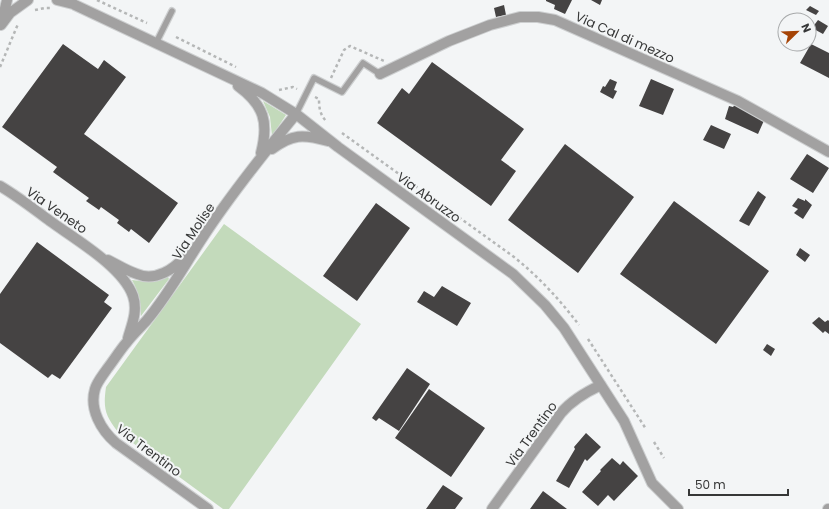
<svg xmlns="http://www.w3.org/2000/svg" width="829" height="509" font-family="Poppins,sans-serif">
<rect width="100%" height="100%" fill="#f3f5f6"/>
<path fill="#c3dabb" d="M263,101L286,115L272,136L270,117Z
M224,224L361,324L229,509H223L118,432C105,415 103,409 106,387Z
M168,277L169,279L141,316C141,302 139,293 132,280L148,282Z"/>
<path fill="#454343" d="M546,0H572L565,14L554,9L555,5L546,1Z
M591,0H602L600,5Z
M504,5L506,15L496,17L494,8Z
M810,6L819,11L816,15L806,10Z
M818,20L828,26L823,34L812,28Z
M63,44L98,69L104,60L126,77L84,134L178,203L149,243L131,229L129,232L117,223L119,220L101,207L99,210L86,201L89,198L53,172L57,167L2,127Z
M811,44L829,53V78L800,63Z
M432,62L524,129L501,160L516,171L491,206L377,123L402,88L409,94Z
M610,79L617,82L614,90L617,91L613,99L600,92L603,86L605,87Z
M651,79L674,89L663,115L639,106Z
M737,102L766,116L758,134L725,119L729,106L733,107Z
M711,125L731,134L724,149L703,140Z
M565,144L634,197L578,273L508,220Z
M807,154L829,168L813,193L790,179Z
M758,191L766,197L749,226L739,221Z
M798,198L805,201V199L812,205L803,219L794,213L798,209L792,206Z
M674,201L769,271L716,344L620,274Z
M376,203L410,228L357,301L323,276Z
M37,242L109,295L104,302L112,308L60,379L52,374L48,378L0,343V294Z
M800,248L810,255L805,262L796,255Z
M442,286L471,303L457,326L417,302L424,291L434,297Z
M819,317L825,322L828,320L829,321V334L825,331L823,333L812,323Z
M767,344L775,349L771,356L763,350Z
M407,368L430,384L399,431L379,418L376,421L372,418Z
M429,389L485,428L451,477L395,438Z
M586,433L601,447L587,461L585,459L569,488L556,481L575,449L574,447Z
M612,458L620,465L623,461L638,476L614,501L608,495L598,506L582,492L601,471L600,470Z
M443,485L463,498L455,509H426Z
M543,491L567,509H530Z"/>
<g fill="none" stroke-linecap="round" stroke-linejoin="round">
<g stroke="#cdcfd0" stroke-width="8">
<path id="lane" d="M156,43L172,11
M296,114L314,78L342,92L363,63L380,74"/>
</g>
<g stroke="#cdcfd0" stroke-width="12">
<path id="street" d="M57,0L73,4
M67,0L75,5L262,93L296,114L338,147L513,274L545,305L564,328L624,421L652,483L678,509
M2,21L7,0
M1,25L10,13L28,0
M380,74L449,41L490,25L520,17H538L555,20L738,101L829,152
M238,86C264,105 269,122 261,153
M272,149C292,134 303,134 328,141
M0,186C17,196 34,209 50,221C75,239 123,267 133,296C138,311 132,324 128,338
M108,260C118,265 127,271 137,274C155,282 175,269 186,255
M208,509L116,443C101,430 89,409 95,389C97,382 103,375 107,369C114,360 120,350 127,342C133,334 141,327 147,320C169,294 185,264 203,237C231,194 264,153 296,114
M492,509L561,413C572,400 586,392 601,385
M828,509H829"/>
</g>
<path stroke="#b5b7b7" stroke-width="2.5" stroke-dasharray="3 3" stroke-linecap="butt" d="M97,0L147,23
M35,10L45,8H50
M176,37L236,67
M0,67L18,24
M331,78L344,50L350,46L384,61
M279,90L293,87L297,89
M315,97L319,99C319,108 320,115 327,122
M342,133L514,257C539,277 560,300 579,325
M588,339L646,429
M654,442L664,458"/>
<use href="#lane" stroke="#a2a1a1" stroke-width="5.5"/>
<use href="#street" stroke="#a2a1a1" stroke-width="10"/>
</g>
<g text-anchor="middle" stroke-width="4" stroke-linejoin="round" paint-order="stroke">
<g font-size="13" fill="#363737" stroke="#f3f5f6">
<text transform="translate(625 37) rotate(24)" y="5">Via Cal di mezzo</text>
<text transform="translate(429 197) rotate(36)" y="5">Via Abruzzo</text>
<text transform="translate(57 210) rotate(35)" y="5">Via Veneto</text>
<text transform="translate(193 231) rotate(-56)" y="5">Via Molise</text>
<text transform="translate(531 434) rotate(-54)" y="5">Via Trentino</text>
<text transform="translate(149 450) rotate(37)" y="5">Via Trentino</text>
</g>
</g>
<g transform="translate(797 32) rotate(67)"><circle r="19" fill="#f3f5f6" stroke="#a7a9aa"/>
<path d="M0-3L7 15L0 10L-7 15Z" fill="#a64406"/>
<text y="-6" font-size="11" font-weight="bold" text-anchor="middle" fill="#363737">N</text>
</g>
<path d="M689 489v6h99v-6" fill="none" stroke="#363737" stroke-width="2"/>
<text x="695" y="489" font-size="12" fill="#363737" stroke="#f3f5f6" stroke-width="3" paint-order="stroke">50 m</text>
</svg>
